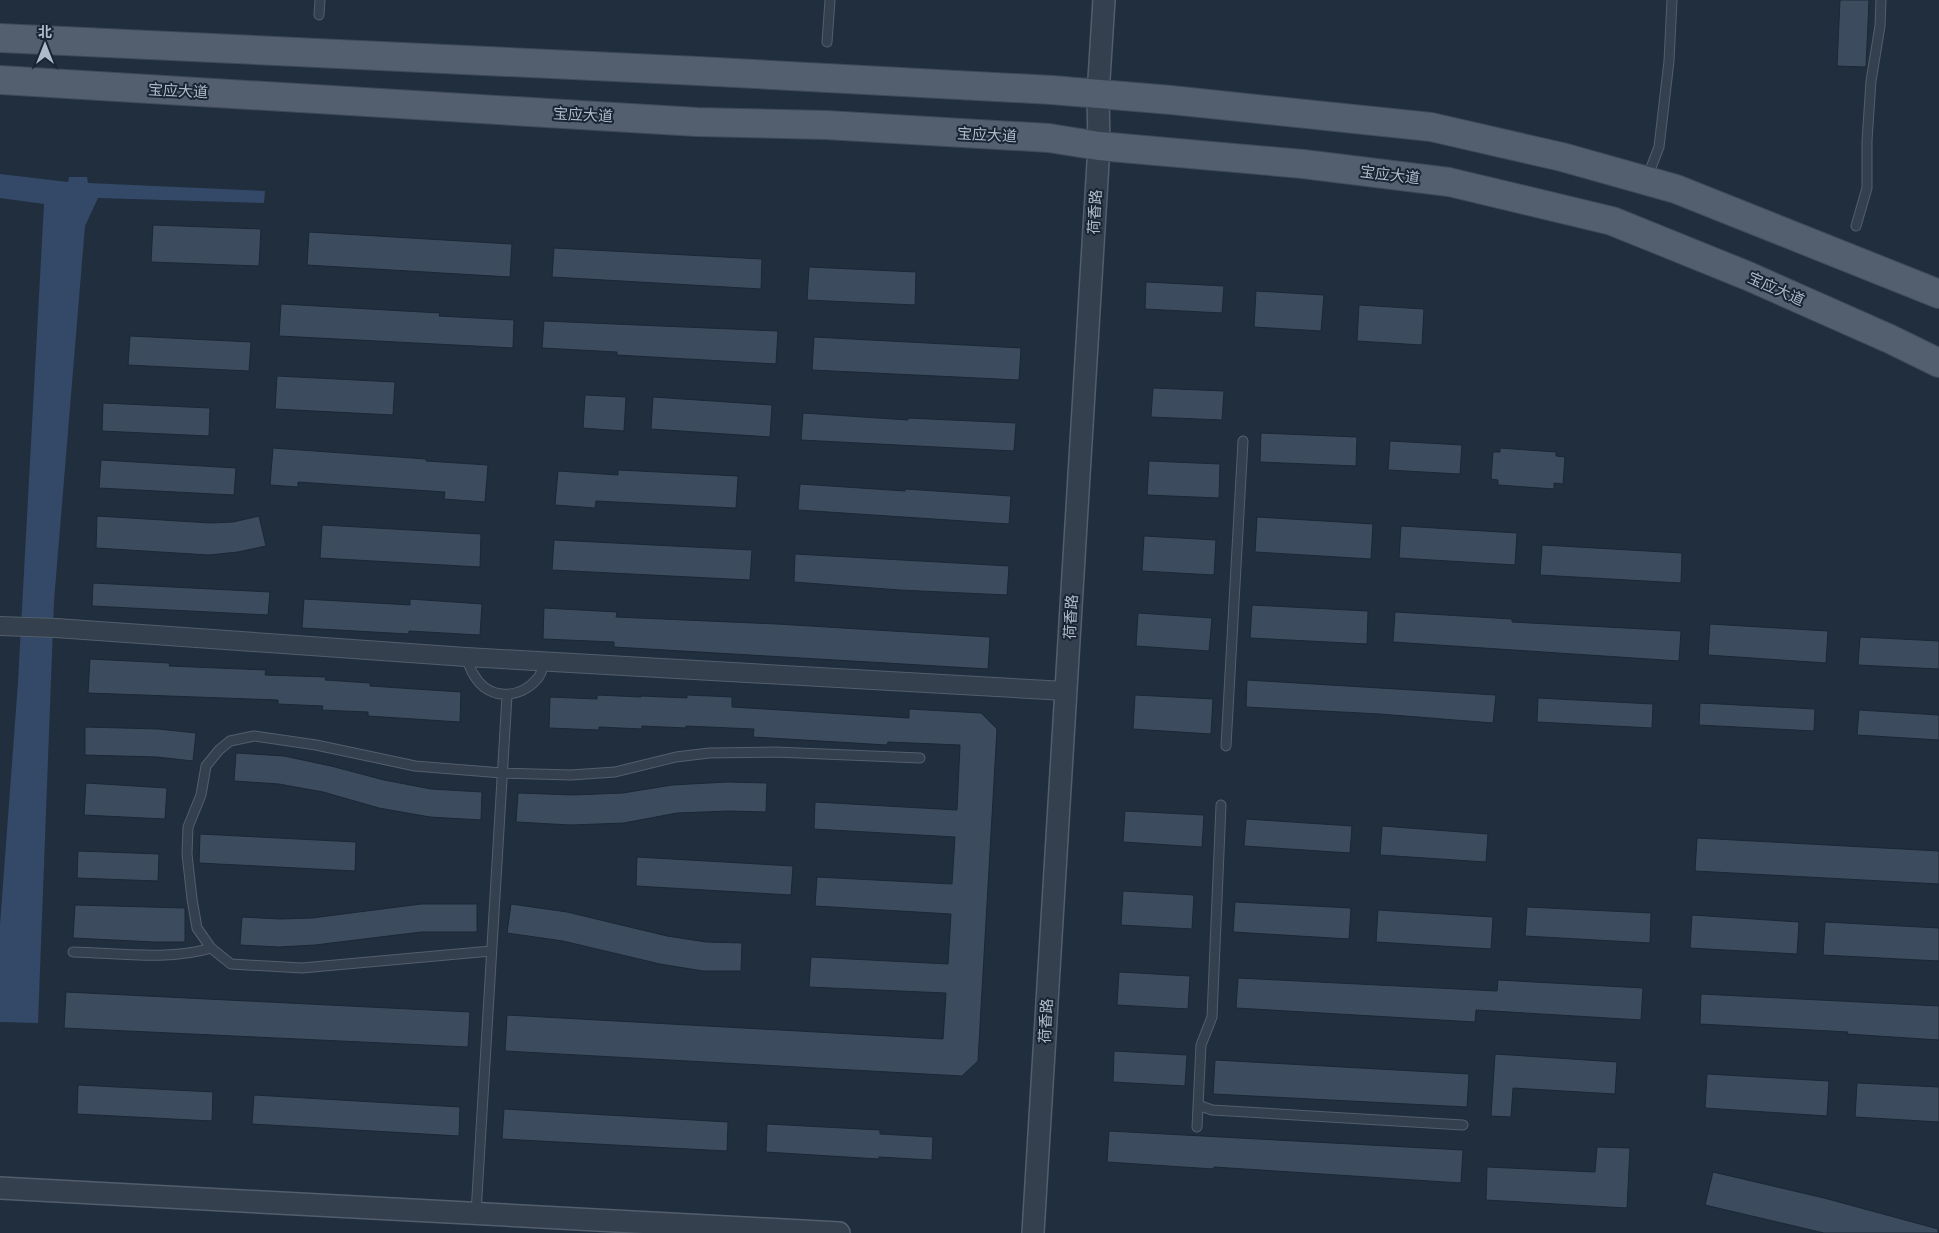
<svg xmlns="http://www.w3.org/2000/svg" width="1939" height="1233" font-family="Cabin,'Noto Sans SC',sans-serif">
<rect width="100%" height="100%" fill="#212e3e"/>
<path fill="#334967" d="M0,174L68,182L69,177H87L88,183L265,191L264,203L98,198L85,226L54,601L38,1023L0,1022V925L18,682L44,204L0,198Z"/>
<path fill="#3c4c5e" stroke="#1c2735" d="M1840,0H1869L1866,67L1837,66Z
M153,225L261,229L259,266L151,262Z
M309,232L512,244L510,277L307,265Z
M554,248L762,259L761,289L552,277Z
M809,267L916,272L915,305L807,300Z
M1146,282L1224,286L1222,313L1145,309Z
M1256,291L1324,295L1321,331L1254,327Z
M281,304L440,313L439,316L514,320L513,348L279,336Z
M1359,305L1424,309L1422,345L1357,341Z
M544,321L778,331L776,364L617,355V352L542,348Z
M130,336L251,342L249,371L128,365Z
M814,337L1021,348L1019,380L812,370Z
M277,376L395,382L393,415L275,409Z
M1153,388L1224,391L1222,420L1151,417Z
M585,395L626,397L624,431L583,428Z
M653,397L772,405L770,437L651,429Z
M103,403L210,408L209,436L102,431Z
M803,413L908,420V418L1016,423L1014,451L801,440Z
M1261,433L1357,437L1356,466L1260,462Z
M1390,441L1462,445L1460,474L1388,470Z
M273,448L426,459V461L488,465L485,502L444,499L445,492L298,482V487L270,485Z
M1500,448L1556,452V456L1565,457L1563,484L1554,483V489L1498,485V480L1491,479L1493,452H1500Z
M101,460L236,468L234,495L99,488Z
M1149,461L1220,464L1219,498L1147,495Z
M618,470L738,476L736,508L596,501L595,508L555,505L558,471L618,475Z
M800,484L905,491V489L1011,496L1009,524L798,510Z
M97,516L211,523L233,522L259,516L266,546L238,552L209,555L96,548Z
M1257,517L1373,524L1371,559L1255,552Z
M322,525L481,534L480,567L320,558Z
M1401,526L1517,533L1515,565L1399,558Z
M1144,536L1216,540L1214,575L1142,571Z
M554,540L752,550L750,580L552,570Z
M1542,545L1682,553L1681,583L1540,575Z
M795,554L1009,566L1007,595L900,590L794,582Z
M93,583L270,592L268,615L92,606Z
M304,599L410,605V599L482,604L480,635L409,631V634L302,628Z
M1252,605L1368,611L1367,644L1250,638Z
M544,608L617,612L616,617L777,624L990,637L988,669L614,647V642L543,639Z
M1395,612L1512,619V622L1681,631L1679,661L1393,642Z
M1138,613L1212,618L1209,651L1136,646Z
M1710,624L1828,631L1826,663L1708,655Z
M1860,637L1939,641V669L1858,665Z
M90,659L170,663L169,666L266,670L265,675L326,677L325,680L370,683V686L461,692L460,722L368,716V712L322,710L323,706L278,704V700L88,693Z
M1247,680L1496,695L1493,723L1380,714L1246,707Z
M597,695L641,697L642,696L687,698V695L732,697V707L909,718V709L981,713L997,729L978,1061L962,1076L505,1051L507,1015L943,1039L946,993L809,987L811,957L948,964L951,914L815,906L817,877L952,884L955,837L814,829L815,802L957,810L960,745L888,742L887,745L753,737L754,729L686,726V728L642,726V729L599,727V730L549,728L550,697L597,699Z
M1135,695L1213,699L1211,734L1133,729Z
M1538,698L1653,704L1652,728L1537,722Z
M1700,703L1815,709L1814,731L1699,725Z
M1859,710L1939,715V740L1857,735Z
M85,727L158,729L196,733L193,761L157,757L85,755Z
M236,753L284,756L331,766L384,780L431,789L482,792L481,820L430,817L379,808L323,792L279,784L234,781Z
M728,782L767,783L766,812L729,811L677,813L624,823L571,825L516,822L518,793L573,795L623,793L672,785Z
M86,783L167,788L165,819L84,815Z
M1125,811L1204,815L1202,847L1123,842Z
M1246,819L1352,826L1350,853L1244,846Z
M1382,826L1488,834L1486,862L1380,855Z
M200,834L356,842L355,871L199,863Z
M1697,838L1939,851V884L1695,871Z
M78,851L159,854L158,881L77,878Z
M637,857L793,866L791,895L636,886Z
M1123,891L1194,895L1192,929L1121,925Z
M1235,902L1351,908L1349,939L1233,932Z
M421,904H477V932H421L315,945L278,947L240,945L242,917L280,919L312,918Z
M511,904L567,912L667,936L706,942L742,943L741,971H703L660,964L563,941L507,933Z
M75,905L185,908V942H154L73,938Z
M1527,907L1651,913L1650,943L1525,936Z
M1378,910L1493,917L1491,949L1376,942Z
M1692,915L1799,922L1797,954L1690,948Z
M1825,922L1939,928V961L1823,955Z
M1119,972L1190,976L1188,1009L1117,1005Z
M1238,978L1497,991L1498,980L1643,988L1641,1020L1476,1010L1475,1022L1236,1008Z
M66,992L470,1012L468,1047L64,1028Z
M1701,994L1939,1006V1040L1847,1034L1848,1032L1700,1024Z
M1114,1051L1187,1055L1185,1086L1113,1082Z
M1495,1054L1617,1062L1615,1094L1513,1088L1511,1117L1491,1116Z
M1215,1060L1469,1074L1467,1107L1213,1094Z
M1707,1074L1829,1081L1827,1116L1705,1108Z
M1857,1083L1939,1087V1122L1855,1117Z
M78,1085L213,1092L212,1121L77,1114Z
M254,1095L460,1107L459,1136L252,1124Z
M504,1109L728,1122L727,1151L502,1139Z
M767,1124L880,1130V1134L933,1137L932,1160L879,1157V1159L766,1152Z
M1109,1131L1463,1150L1461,1183L1214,1167V1169L1107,1162Z
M1597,1147L1630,1148L1627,1208L1486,1200L1487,1167L1595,1172Z
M1713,1172L1824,1198L1938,1229V1233H1824L1705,1205Z"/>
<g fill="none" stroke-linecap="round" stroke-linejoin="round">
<g stroke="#535e6c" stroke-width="11">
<path id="service" d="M319,15L320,0
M827,42L830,0
M1647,178L1659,147L1669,61L1672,0
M1856,226L1867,188V141L1871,81L1880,26L1881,0
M466,657C469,663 470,670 474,675C488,700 519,700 537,679C541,675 543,667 545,661
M1226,746L1243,441
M211,948L197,928L192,899L187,854L188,827L201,795L206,766L219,750L230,741L254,736L316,745L415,766L502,773L571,775L615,772L676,757L709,753L775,752L920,758
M73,952C118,953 168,961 211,948L231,964L302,968L491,951
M1198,1105L1212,1110L1463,1125
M1197,1127L1201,1045L1212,1017L1221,805
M476,1213L507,696"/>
</g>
<g stroke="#535e6c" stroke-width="20">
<path id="minor" d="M0,626L56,628L466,657L1066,691"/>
</g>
<g stroke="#535e6c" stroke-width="24">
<path id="tertiary" d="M0,1188L839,1233
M1033,1233L1099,146L1098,95L1104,0"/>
</g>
<g stroke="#3e4957" stroke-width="30">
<path id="primary" d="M0,38L698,71L1052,90L1171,100L1431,127L1562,157L1676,189L1939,294
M0,80L697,122L826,125L1049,138L1099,146L1303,164L1449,182L1612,221L1748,276L1890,339L1939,363"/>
</g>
<use href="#service" stroke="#35404e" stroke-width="9"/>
<use href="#minor" stroke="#35404e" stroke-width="18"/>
<use href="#tertiary" stroke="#35404e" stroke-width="21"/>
<use href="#primary" stroke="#535f6e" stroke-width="28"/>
</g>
<g text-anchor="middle" stroke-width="4" stroke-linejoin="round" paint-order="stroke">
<g font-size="15" fill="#b0bbca" stroke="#1a2533">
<text transform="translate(178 91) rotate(3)" y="5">宝应大道</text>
<text transform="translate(583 115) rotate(3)" y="5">宝应大道</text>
<text transform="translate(987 135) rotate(3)" y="5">宝应大道</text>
<text transform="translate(1390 175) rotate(7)" y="5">宝应大道</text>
<text transform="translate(1095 212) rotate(-87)" y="5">荷香路</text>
<text transform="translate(1776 289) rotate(24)" y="5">宝应大道</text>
<text transform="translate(1071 617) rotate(-87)" y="5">荷香路</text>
<text transform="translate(1046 1021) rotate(-87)" y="5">荷香路</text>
</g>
</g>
<g transform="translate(45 45)" stroke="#1a2533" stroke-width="4" paint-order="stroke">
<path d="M0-4L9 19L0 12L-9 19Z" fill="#b0bbca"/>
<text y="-8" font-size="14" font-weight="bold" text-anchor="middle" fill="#b0bbca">北</text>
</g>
</svg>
